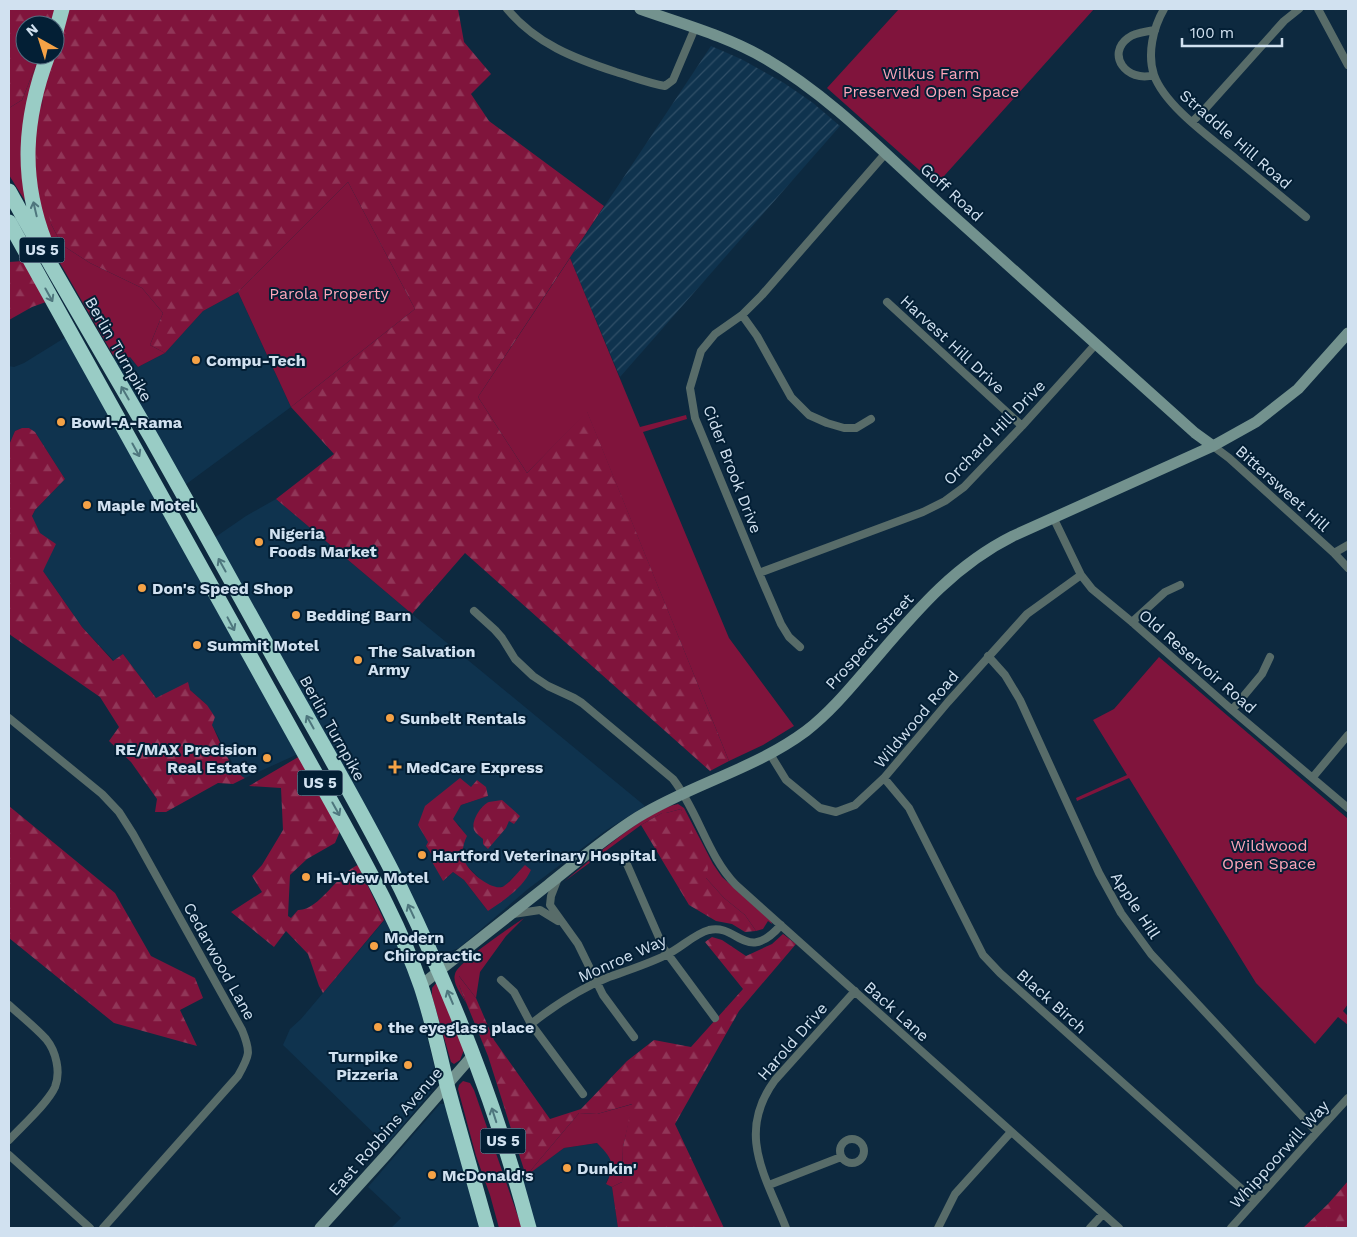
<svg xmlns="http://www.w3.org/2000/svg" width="1357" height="1237" font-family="'Work Sans',sans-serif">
<defs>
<pattern id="industrial-furrows" width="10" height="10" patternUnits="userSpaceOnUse" patternTransform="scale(1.25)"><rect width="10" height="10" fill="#0f334e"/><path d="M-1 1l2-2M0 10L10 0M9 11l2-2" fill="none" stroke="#315068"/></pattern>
<pattern id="forest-firs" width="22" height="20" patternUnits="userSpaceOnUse" patternTransform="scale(1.25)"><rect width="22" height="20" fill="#80143c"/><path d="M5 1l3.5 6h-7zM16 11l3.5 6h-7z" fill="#913658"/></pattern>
</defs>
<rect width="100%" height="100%" fill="#0d293f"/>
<path fill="#0f334e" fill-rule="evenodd" d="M238,292L291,407L185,485L112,358L113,355L122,361L130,357L138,367L165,353L203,311Z
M66,337L298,754L245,778L239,775L212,725L207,705L190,690L156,698L123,654L114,661L82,627L43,571L40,533L32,517L35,510L65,479L35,432L29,428H22L15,431L9,445V366L14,367L24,363Z
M276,499L412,614L645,806L605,831L528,889L459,948L448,952L439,951L433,944L214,538L246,516ZM477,780L488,796L461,805L452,819L460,826L465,864L483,882L496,888L505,886L515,875L488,911L464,880L453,872L443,881L432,860L434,858L426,846ZM482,807L520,816L509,821L483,844V839L473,827L477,815Z
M388,916L411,971L437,1077L435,1084L430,1093L386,1145L283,1045L290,1029L301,1019Z
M440,1104H446L481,1228H391L401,1218L368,1187Z
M597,1143L607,1153L611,1160V1173L606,1183L612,1187L618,1228H534L522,1178L564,1148Z"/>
<path fill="url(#industrial-furrows)" d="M711,46L741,59L784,83L813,103L840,126L620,377L570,258Z"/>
<path fill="#80143c" d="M899,9H1094L936,185L827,88Z
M40,55H43L27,204L9,175V108L22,100Z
M43,87L42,110L51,224L62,245L90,263L142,288L163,313L150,345L165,353L138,367L130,357L122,361L113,355L53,251L45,230L35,175V125Z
M348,182L415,309L291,407L238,292Z
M570,258L640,427L686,415L687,419L643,432L729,638L794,726L763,745L729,761L587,412L527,473L478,397Z
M1159,657L1347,818L1348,817V1004L1343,1011L1348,1016V1025L1338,1017L1315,1044L1256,983L1129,778L1077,801L1076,798L1127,775L1093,720L1114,709Z
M678,804L684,808L713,864L722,877L771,921L772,924L768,921L763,929L756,931L745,915L724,898L706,878L681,809L666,813H662L641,825L565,881C592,859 646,810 678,804Z
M524,918L506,936L480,972L476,998L459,976V985L466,1003C462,995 452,984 455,974C458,962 511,927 524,918Z
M437,982L464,1050L460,1060L454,1064L451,1062L432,996V988Z
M463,1081L470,1083L474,1090L522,1228H499L490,1195L476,1156L458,1089L459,1085Z
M633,1104L623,1147L622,1182L612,1187L606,1184C616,1164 612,1158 597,1143L564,1148L526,1176L579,1113L597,1114Z"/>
<path fill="url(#forest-firs)" d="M9,9H54L55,15L52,25H25V55H40L22,100L9,108Z
M69,9H458L464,42L491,74L471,94L489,121L604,206L478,397L527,473L587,411L729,761L710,771L465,553L412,614L276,499L334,454L291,407L415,309L348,182L238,292L203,311L165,353L150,345L163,313L142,288L90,263L62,245L51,224L35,151L42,110L43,87Z
M24,261L46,302L32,307L9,320V262Z
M22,428H29L35,432L65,479L35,510L32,516L40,533L56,544L43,571L82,627L113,661L123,654L156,698L188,682L190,690L207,705L215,717L212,725C219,739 231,772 245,778L233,784L218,783L166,812H155L157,799L131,762L109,741L119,727L100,697L9,634V445L15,431Z
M300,756L340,831L335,843L307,859L290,875L288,916L291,918L298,910C319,911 338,873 358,865L384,920L323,993L319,986L308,954L286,931L274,947L231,912L262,892L252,876L262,865L283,830L281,788L249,786Z
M460,778L471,787L477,780L486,787L488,796L461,805L453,819L467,836C463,844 461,853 465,862C469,872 491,890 502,887C508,885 520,870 525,865L531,870C522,889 504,900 488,911L464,880L453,872L443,881L431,860L434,858L426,846L428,842L418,825L425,806Z
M502,800L520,816L514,824L509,821L506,828L488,849L483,844V839C480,836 476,834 474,830C471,821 481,805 489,802C493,801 498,801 502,800Z
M9,806L115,893L151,956L195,978L203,998L180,1010L197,1046L114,1023L9,938Z
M681,809L706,860L708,868L706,878L724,898L745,915L756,931L745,932L732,924L716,921L689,905L641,825L662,813H666Z
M783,934L796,944L739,1011L675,1124L724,1228H618L612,1187L622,1182L623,1147L632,1104L597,1114L579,1113L526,1176L488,1056L459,985L458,975L476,998L494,1040L550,1119L581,1109L627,1061L654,1040L691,1047L743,989L705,942L712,937L722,940L746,956L772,944Z
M1348,1181V1228H1303L1328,1204Z"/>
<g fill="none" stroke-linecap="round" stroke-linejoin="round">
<path stroke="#586c69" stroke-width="8" d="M507,9C537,44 573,58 616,72C633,77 648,83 665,86L673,80L695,28
M1164,9C1153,28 1147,54 1154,75C1165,106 1211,138 1236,159C1259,178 1283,198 1306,217
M1318,9L1348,65
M1154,75C1126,83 1106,54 1128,38C1135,32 1146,32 1155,30
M1192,122L1205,109L1284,21L1299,9
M887,302L1022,426
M742,315L757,336L791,397L809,415L827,423L844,428H856L871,419
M1213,446L1229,458L1334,553
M1053,517L1081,575L1092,589L1132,622L1232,710L1348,808
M1348,545L1334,553L1348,568
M759,573L923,512L945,501L964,487L1022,426L1095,345
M474,611L495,630L502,638L515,659L533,676L548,686L574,698L582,703L673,779C699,813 707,855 736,885L1119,1228
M1132,622L1165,592L1180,585
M800,647L789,637L781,624L759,573L695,418L690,388L701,351L715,334L742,315L762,295L885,154
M988,656L1005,675L1020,700L1099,873L1121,913L1151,954L1317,1132
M1232,710L1262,674L1270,657
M9,718L102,794L119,812L133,834L242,1030C251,1052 250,1055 238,1076L103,1228
M770,754L786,780L820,808L836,812L855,805L884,778L948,702L1027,614L1081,575
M1313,777L1348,735
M884,778L909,808L983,955L1000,973L1255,1201
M626,862L664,949L715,1018
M558,878L551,896L550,905L578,944L603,995L634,1037
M513,914L540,910L558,921
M501,980L514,992L531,1024L583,1094
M9,1005C21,1016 35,1027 46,1039C56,1051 61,1072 55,1087C48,1103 22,1126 9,1140
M531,1024C555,1005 581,988 609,977C629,970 648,964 666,955C681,948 694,934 709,930C738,923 746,965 781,925
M840 1151a12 12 0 1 1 24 0a12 12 0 1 1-24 0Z
M9,1155L90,1228
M769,1185L841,1157
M786,1228C765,1175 736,1133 775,1080L855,991
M938,1228L955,1194L1011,1132
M1090,1228L1103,1214
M1231,1228L1317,1132L1348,1098"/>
<path stroke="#73928e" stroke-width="11" d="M640,9C682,24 727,36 766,59C831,97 884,153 940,204C1025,281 1110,357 1195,433L1213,446
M420,986C463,952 505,919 548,885C577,862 606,837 638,817C692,784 755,769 806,731C828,714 846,693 864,672C910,619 949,568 1013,536L1213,446L1256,422L1298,389L1348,333
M320,1228L386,1155L473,1055"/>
<path stroke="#99ccc5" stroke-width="15" d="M55,35L62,9
M9,191C55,274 104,356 152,439C196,517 240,596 283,674C323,745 365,816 401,889C454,998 498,1111 529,1228
M9,222L342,821C371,874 401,928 421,986C432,1019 439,1052 447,1085C460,1133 474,1181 487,1228
M45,242C20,178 24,119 48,55"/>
</g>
<defs><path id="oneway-shaft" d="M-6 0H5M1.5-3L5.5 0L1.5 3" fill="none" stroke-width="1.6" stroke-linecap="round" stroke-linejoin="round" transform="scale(1.25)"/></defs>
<g stroke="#4e767d">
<use href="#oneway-shaft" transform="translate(35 209) rotate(-103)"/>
<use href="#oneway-shaft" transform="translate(49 295) rotate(61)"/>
<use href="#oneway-shaft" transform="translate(125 393) rotate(-120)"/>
<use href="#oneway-shaft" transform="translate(136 450) rotate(61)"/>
<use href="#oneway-shaft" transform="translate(222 565) rotate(-119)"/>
<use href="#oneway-shaft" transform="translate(231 624) rotate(62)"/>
<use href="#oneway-shaft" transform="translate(310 722) rotate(-119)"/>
<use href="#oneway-shaft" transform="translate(336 809) rotate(61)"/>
<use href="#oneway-shaft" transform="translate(411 911) rotate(-115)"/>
<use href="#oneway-shaft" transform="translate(450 997) rotate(-113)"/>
<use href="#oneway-shaft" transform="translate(494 1115) rotate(-108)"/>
</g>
<g fill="#f5a246" stroke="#031f35" stroke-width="2">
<circle cx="196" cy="360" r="5"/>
<circle cx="61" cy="422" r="5"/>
<circle cx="87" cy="505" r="5"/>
<circle cx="259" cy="542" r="5"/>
<circle cx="142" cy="588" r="5"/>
<circle cx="296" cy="615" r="5"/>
<circle cx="197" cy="645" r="5"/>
<circle cx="358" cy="660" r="5"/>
<circle cx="390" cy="718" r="5"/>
<circle cx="267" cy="758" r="5"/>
<path d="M392.5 759.5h5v5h5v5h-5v5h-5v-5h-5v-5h5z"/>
<circle cx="422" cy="855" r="5"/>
<circle cx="306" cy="877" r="5"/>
<circle cx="374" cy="946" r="5"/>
<circle cx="378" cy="1027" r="5"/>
<circle cx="408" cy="1065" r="5"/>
<circle cx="567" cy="1168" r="5"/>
<circle cx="432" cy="1175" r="5"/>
</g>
<g text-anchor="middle" stroke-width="4" stroke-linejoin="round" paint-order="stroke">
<g fill="#031f35" stroke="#93a7b8" stroke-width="1">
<rect x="19.5" y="237.5" width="45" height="25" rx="4"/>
<rect x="297.5" y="770.5" width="45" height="25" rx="4"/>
<rect x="480.5" y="1128.5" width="45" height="25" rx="4"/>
</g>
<g font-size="15" font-weight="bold" fill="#d1e1f0">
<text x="42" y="255">US 5</text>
<text x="320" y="788">US 5</text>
<text x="503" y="1146">US 5</text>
</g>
<g font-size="16" fill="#fda6b9" stroke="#031f35">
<text x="931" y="79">Wilkus Farm<tspan x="931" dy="18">Preserved Open Space</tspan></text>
<text x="329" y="299">Parola Property</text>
<text x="1269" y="851">Wildwood<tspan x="1269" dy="18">Open Space</tspan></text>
</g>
<g font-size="16" fill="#d1e1f0" stroke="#031f35">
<text transform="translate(1236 139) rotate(41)" y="6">Straddle Hill Road</text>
<text transform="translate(952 192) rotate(42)" y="6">Goff Road</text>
<text transform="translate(953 344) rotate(43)" y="6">Harvest Hill Drive</text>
<text transform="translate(119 349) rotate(60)" y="6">Berlin Turnpike</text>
<text transform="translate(994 432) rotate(-46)" y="6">Orchard Hill Drive</text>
<text transform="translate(733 469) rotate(69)" y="6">Cider Brook Drive</text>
<text transform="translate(1283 488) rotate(42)" y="6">Bittersweet Hill</text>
<text transform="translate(869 641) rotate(-48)" y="6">Prospect Street</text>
<text transform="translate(1198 661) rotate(41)" y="6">Old Reservoir Road</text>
<text transform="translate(916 719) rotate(-50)" y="6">Wildwood Road</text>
<text transform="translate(333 728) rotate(61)" y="6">Berlin Turnpike</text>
<text transform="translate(1136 905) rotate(57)" y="6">Apple Hill</text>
<text transform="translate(622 958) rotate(-24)" y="6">Monroe Way</text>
<text transform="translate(220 961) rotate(61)" y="6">Cedarwood Lane</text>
<text transform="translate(1052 1001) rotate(42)" y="6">Black Birch</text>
<text transform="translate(897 1011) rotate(42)" y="6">Back Lane</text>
<text transform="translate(792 1041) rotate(-49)" y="6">Harold Drive</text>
<text transform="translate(385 1131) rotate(-49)" y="6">East Robbins Avenue</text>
<text transform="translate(1279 1154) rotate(-48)" y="6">Whippoorwill Way</text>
</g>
<g font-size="16" font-weight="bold" fill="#d1e1f0" stroke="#031f35" text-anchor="start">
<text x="206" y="366">Compu-Tech</text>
<text x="71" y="428">Bowl-A-Rama</text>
<text x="97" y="511">Maple Motel</text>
<text x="269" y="539">Nigeria<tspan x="269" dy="18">Foods Market</tspan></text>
<text x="152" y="594">Don's Speed Shop</text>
<text x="306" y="621">Bedding Barn</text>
<text x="207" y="651">Summit Motel</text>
<text x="368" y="657">The Salvation<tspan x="368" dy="18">Army</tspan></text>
<text x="400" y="724">Sunbelt Rentals</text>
<text x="257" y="755" text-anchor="end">RE/MAX Precision<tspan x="257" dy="18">Real Estate</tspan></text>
<text x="406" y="773">MedCare Express</text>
<text x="432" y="861">Hartford Veterinary Hospital</text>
<text x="316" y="883">Hi-View Motel</text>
<text x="384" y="943">Modern<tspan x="384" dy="18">Chiropractic</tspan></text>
<text x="388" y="1033">the eyeglass place</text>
<text x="398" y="1062" text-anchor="end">Turnpike<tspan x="398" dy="18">Pizzeria</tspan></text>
<text x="577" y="1174">Dunkin'</text>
<text x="442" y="1181">McDonald's</text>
</g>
</g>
<rect width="1357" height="1237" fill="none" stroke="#d1e1f0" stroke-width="20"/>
<g transform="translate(40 40) rotate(321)"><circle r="24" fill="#031f35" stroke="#556d80"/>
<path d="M0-4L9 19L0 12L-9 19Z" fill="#f5a246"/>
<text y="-8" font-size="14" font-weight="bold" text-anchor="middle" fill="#d1e1f0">N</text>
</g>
<path d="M1182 38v8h100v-8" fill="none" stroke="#d1e1f0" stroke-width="2.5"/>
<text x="1190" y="38" font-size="15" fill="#d1e1f0" stroke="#031f35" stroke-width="4" paint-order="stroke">100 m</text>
</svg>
